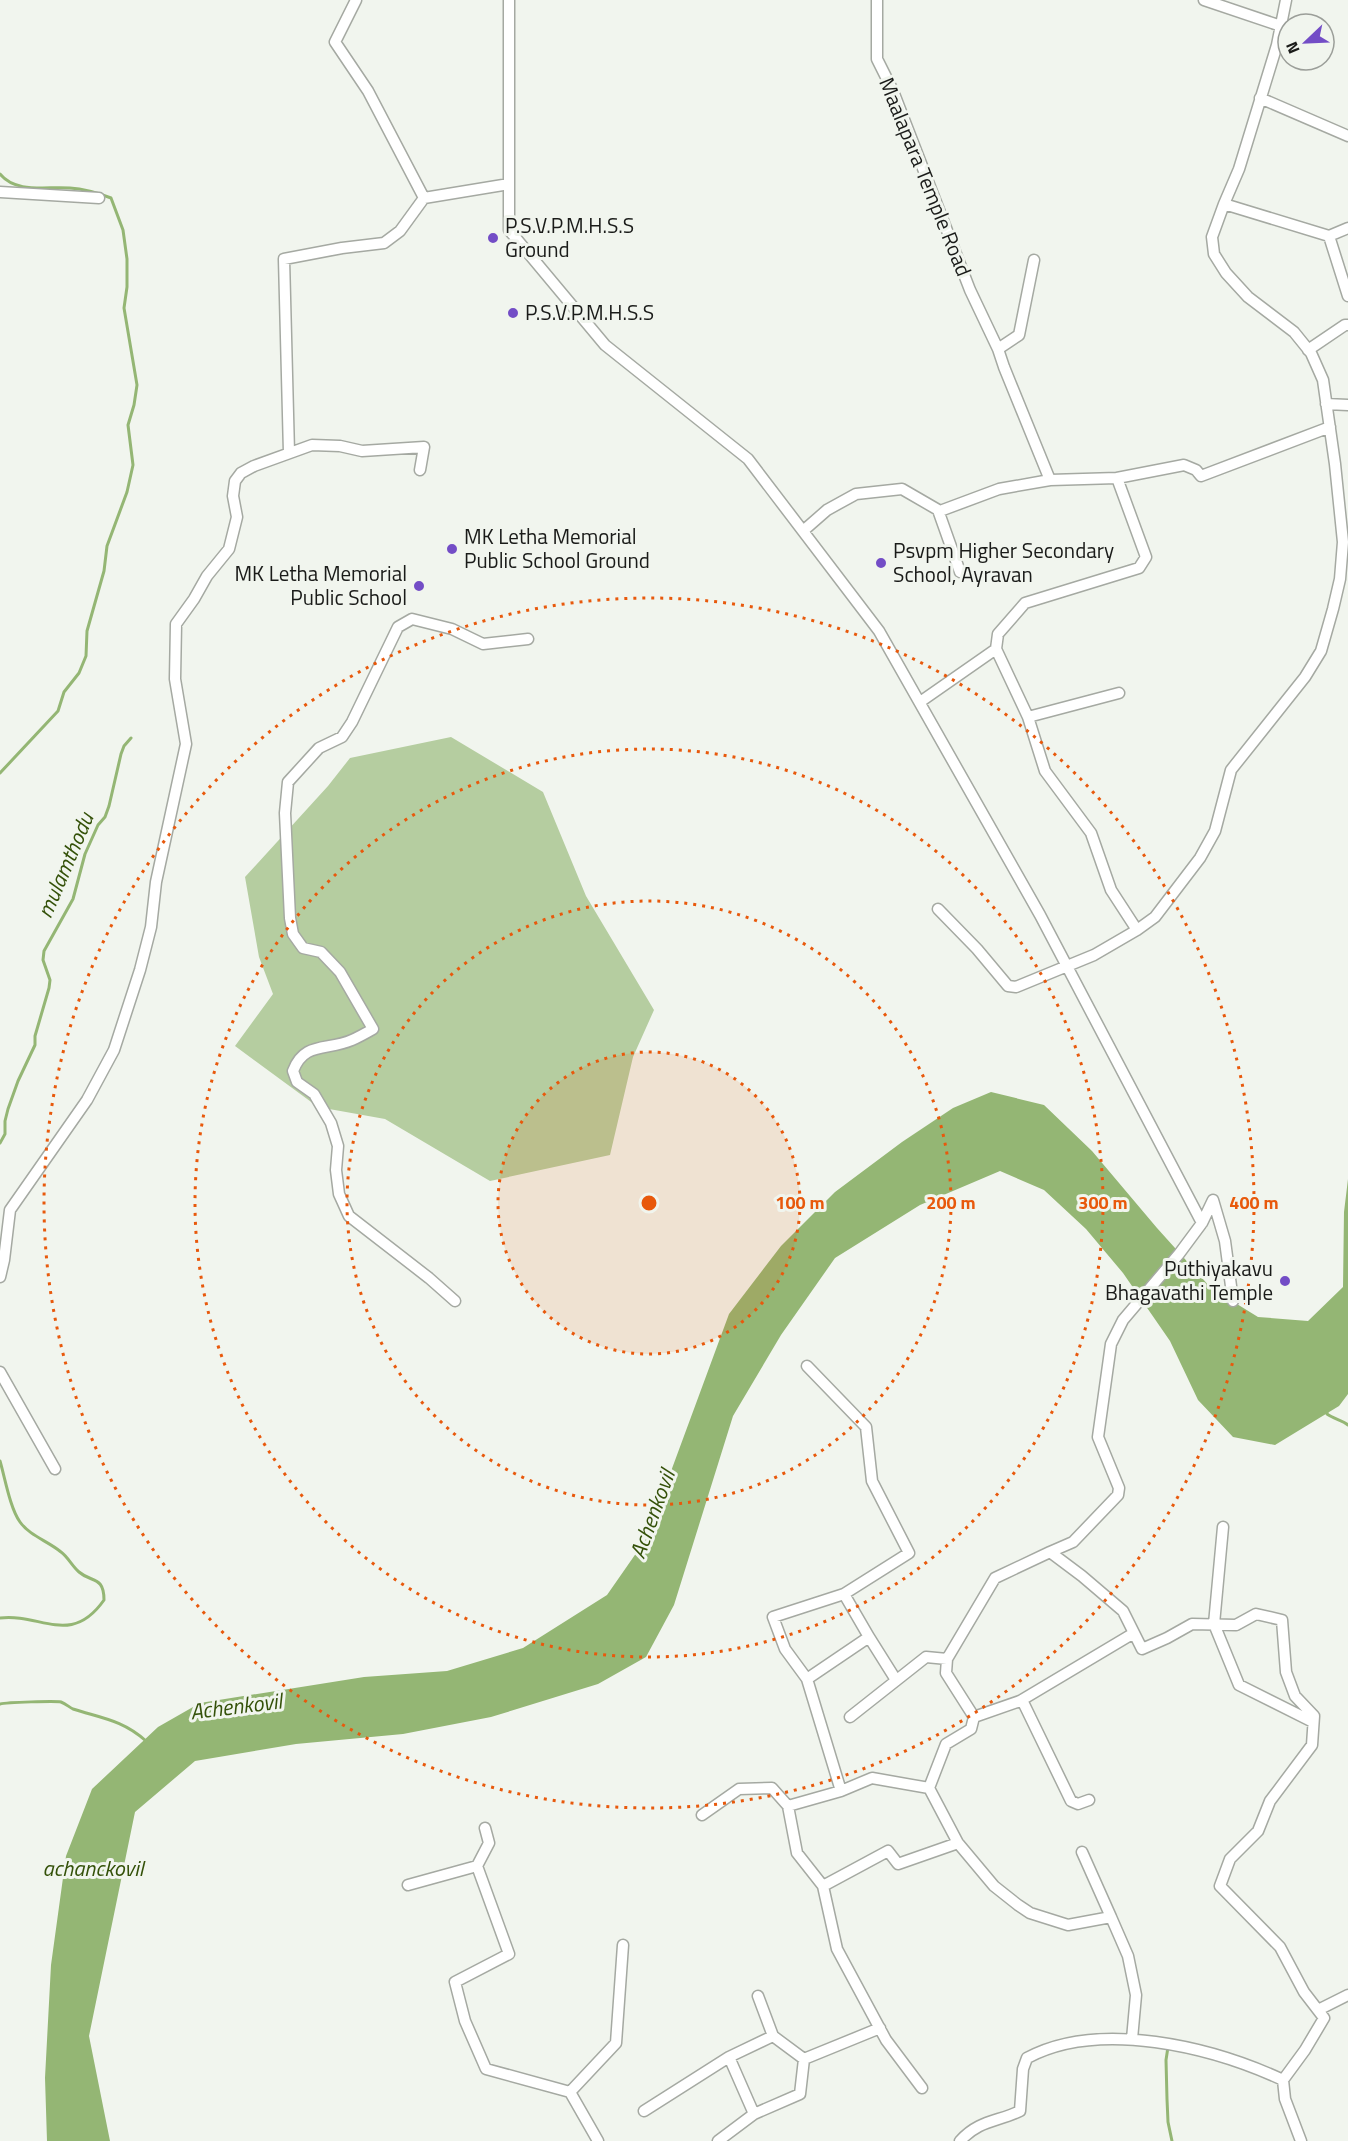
<svg xmlns="http://www.w3.org/2000/svg" width="1348" height="2141" font-family="'Titillium Web',sans-serif">
<rect width="100%" height="100%" fill="#f1f5ee"/>
<path fill="#b5cda0" d="M451,737L543,792L586,896L654,1010L633,1057L610,1155L490,1181L385,1119L318,1107L235,1046L273,994L259,957L245,877L328,786L350,758Z"/>
<path fill="#94b674" d="M991,1092L1044,1105L1092,1151L1157,1228L1211,1288L1258,1317L1308,1321L1343,1287L1344,1212L1348,1179V1394L1339,1406L1275,1445L1233,1437L1198,1400L1170,1341L1123,1273L1086,1229L1044,1190L1000,1171L920,1205L835,1258L781,1335L733,1416L674,1605L646,1657L598,1684L491,1717L403,1734L296,1744L195,1761L135,1812L89,2036L110,2141H47L45,2078L51,1965L66,1856L92,1789L158,1727L200,1703L364,1677L447,1671L523,1648L607,1595L646,1539L729,1314L781,1246L835,1192L902,1142L953,1108Z"/>
<g fill="none" stroke-linecap="round" stroke-linejoin="round">
<path stroke="#94b674" stroke-width="3" d="M0,174C16,194 47,186 70,188C85,189 98,193 111,198L123,230L127,259V287L124,308L137,385L134,405L128,425L133,465L127,492L107,546L104,571L87,631L86,656L79,673L64,692L58,711L0,773
M0,1143L5,1134V1121L8,1109L18,1081L35,1045V1036L49,988L50,980L43,960L44,951L73,899L85,854L98,825L105,817L109,806L121,754L124,746L131,738
M1327,1411V1414C1334,1419 1342,1420 1348,1425
M0,1461C5,1478 10,1508 20,1522C30,1536 48,1541 61,1552C68,1557 72,1566 79,1572C92,1583 104,1576 104,1600C71,1647 41,1613 0,1618
M0,1704C6,1702 57,1701 61,1702C66,1704 69,1707 73,1709C101,1718 123,1720 146,1741
M1168,2047L1166,2060L1167,2099L1168,2122L1172,2141"/>
<g stroke="#a5a9a2" stroke-width="13">
<path id="minor" d="M356,0L335,42L368,91L424,198L509,184
M509,0V230L605,345L748,459L879,631L1040,915L1202,1223
M877,0V59L893,91L970,290L998,349
M1204,0L1281,26
M1260,98L1348,136
M0,192L99,198
M1224,204L1329,236L1348,296
M1329,236L1348,228
M1034,260L1019,335L998,349L1004,367L1050,480
M1308,350L1345,325H1348
M1326,404L1348,405
M289,453L284,259L342,248L384,243L400,231L424,198
M938,510L960,572
M803,531L827,510L856,494L902,489L940,511L999,489L1050,480L1117,478
M1119,693L1028,717L1045,771L1091,833L1111,890L1137,930
M920,702L996,649
M1028,717L996,649L998,634L1025,603L1139,568L1146,557L1117,478L1184,465L1196,470L1201,476L1330,427
M938,909L977,949L1008,986L1016,987L1094,955L1137,930L1155,917L1200,858L1215,831L1231,770L1305,677L1321,651L1333,609L1340,579L1343,542L1335,464L1323,380L1311,353L1294,332L1248,297L1226,273L1214,254L1212,237L1224,204L1239,169L1277,45L1286,0
M0,1277L4,1260L10,1210L87,1100L114,1050L140,970L151,927L156,882L186,744L175,679L176,624L194,599L207,576L229,549L237,517L233,496L235,481L241,473L254,466L312,445L340,446L362,451L424,447L420,470
M455,1301L429,1278L349,1216L339,1194L336,1170L338,1146L331,1123L314,1094L297,1082L293,1071C304,1041 327,1051 352,1040C359,1037 366,1033 373,1029L340,972L321,952L303,948L293,934L290,918L285,813L288,782L319,748L342,737L352,722L398,627L412,619L452,629L483,644L528,639
M1233,1301L1225,1241L1213,1200L1202,1223L1179,1254L1123,1320L1111,1344L1098,1437L1119,1488L1118,1495L1073,1542L1050,1552L1082,1576L1123,1611L1142,1649L1167,1638L1192,1624L1236,1625L1256,1614L1282,1620L1286,1672L1295,1696L1314,1716L1312,1745L1270,1801L1258,1831L1230,1859L1220,1886L1280,1947L1304,1992L1324,2018L1305,2050L1283,2080L1285,2099L1301,2141
M807,1366L866,1427L872,1481L909,1553L844,1594
M0,1372L55,1469
M1223,1527L1214,1624L1239,1685L1313,1722
M807,1679L785,1649L773,1617L844,1594L869,1637
M896,1680L869,1637L807,1679L841,1791L872,1778L929,1788
M1022,1700L1071,1801L1078,1804L1089,1800
M850,1717L926,1657L947,1659
M974,1717L946,1673L947,1659L995,1578L1050,1552
M788,1806L797,1853L823,1886L837,1949L886,2040L922,2088
M702,1815L739,1789L772,1788L788,1806L841,1791
M485,1828L489,1843L477,1866L509,1954L455,1982L465,2021L486,2069L570,2092
M1082,1852L1111,1917
M408,1885L477,1866
M823,1886L888,1851L898,1864L958,1843
M758,1996L773,2036
M1318,2010L1348,1995
M1132,2039L1136,1995L1128,1956L1111,1917L1068,1925L1030,1913L1018,1905L994,1886L958,1843L929,1788L946,1744L971,1729L974,1717L1020,1701L1134,1633
M729,2057L773,2036L804,2059
M644,2111L729,2057L754,2114
M598,2141L570,2092L616,2043L623,1945
M718,2141L754,2114L800,2094L804,2059L880,2028
M960,2141C979,2120 997,2122 1020,2111L1023,2069L1027,2058C1099,2019 1212,2047 1283,2080"/>
</g>
<use href="#minor" stroke="#fff" stroke-width="10"/>
</g>
<circle cx="649" cy="1203" r="151" fill="#e8590c" fill-opacity=".12"/>
<g fill="none" stroke="#e8590c" stroke-width="3" stroke-dasharray="3 6">
<circle cx="649" cy="1203" r="151"/>
<circle cx="649" cy="1203" r="302"/>
<circle cx="649" cy="1203" r="454"/>
<circle cx="649" cy="1203" r="605"/>
</g>
<g fill="#734dc6" stroke="#f1f5ee" stroke-width="2">
<circle cx="493" cy="238" r="6"/>
<circle cx="513" cy="313" r="6"/>
<circle cx="452" cy="549" r="6"/>
<circle cx="881" cy="563" r="6"/>
<circle cx="419" cy="586" r="6"/>
<circle cx="1285" cy="1281" r="6"/>
</g>
<g text-anchor="middle" stroke-width="6" stroke-linejoin="round" paint-order="stroke">
<g font-size="21" fill="#1a1b19" stroke="#f1f5ee">
<text transform="translate(925 177) rotate(68)" y="7">Maalapara Temple Road</text>
</g>
<g font-size="21" fill="#1a1b19" stroke="#f1f5ee" text-anchor="start">
<text x="505" y="233">P.S.V.P.M.H.S.S<tspan x="505" dy="24">Ground</tspan></text>
<text x="525" y="320">P.S.V.P.M.H.S.S</text>
<text x="464" y="544">MK Letha Memorial<tspan x="464" dy="24">Public School Ground</tspan></text>
<text x="893" y="558">Psvpm Higher Secondary<tspan x="893" dy="24">School, Ayravan</tspan></text>
<text x="407" y="581" text-anchor="end">MK Letha Memorial<tspan x="407" dy="24">Public School</tspan></text>
<text x="1273" y="1276" text-anchor="end">Puthiyakavu<tspan x="1273" dy="24">Bhagavathi Temple</tspan></text>
</g>
<g font-size="22" font-style="italic" fill="#345109" stroke="#f1f5ee">
<text transform="translate(65 865) rotate(-67)" y="8">mulamthodu</text>
<text transform="translate(652 1514) rotate(-70)" y="8">Achenkovil</text>
<text transform="translate(236 1706) rotate(-7)" y="8">Achenkovil</text>
<text x="93" y="1876">achanckovil</text>
</g>
</g>
<circle cx="649" cy="1203" r="9" fill="#e8590c" stroke="#f1f5ee" stroke-width="3"/>
<g font-size="18" text-anchor="middle" font-weight="bold" fill="#e8590c" stroke="#f1f5ee" stroke-width="6" stroke-linejoin="round" paint-order="stroke">
<text x="800" y="1209">100 m</text>
<text x="951" y="1209">200 m</text>
<text x="1103" y="1209">300 m</text>
<text x="1254" y="1209">400 m</text>
</g>
<g transform="translate(1306 42) rotate(247)"><circle r="28" fill="#f1f5ee" stroke="#9b9e99" stroke-width="1.5"/>
<path d="M0-4.5L10 22L0 15L-10 22Z" fill="#734dc6"/>
<text y="-9" font-size="16" font-weight="bold" text-anchor="middle" fill="#1a1b19">N</text>
</g>
</svg>
